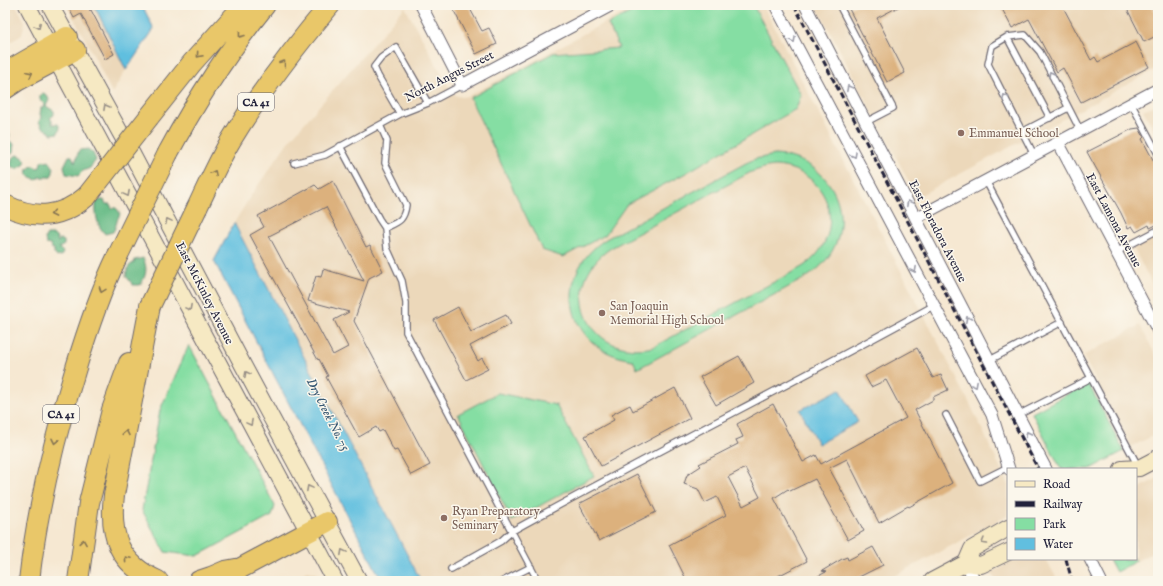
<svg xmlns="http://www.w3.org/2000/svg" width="1163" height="586" font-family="'IM FELL English',serif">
<rect width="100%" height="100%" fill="#fbf7ec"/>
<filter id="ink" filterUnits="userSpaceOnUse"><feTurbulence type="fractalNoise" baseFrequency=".025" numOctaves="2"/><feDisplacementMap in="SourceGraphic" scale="8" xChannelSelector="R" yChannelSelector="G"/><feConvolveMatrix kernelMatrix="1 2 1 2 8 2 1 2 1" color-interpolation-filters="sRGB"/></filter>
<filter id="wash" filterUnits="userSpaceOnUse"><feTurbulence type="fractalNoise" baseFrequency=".012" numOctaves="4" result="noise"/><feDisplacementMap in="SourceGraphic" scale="16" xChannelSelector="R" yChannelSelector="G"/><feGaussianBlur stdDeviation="0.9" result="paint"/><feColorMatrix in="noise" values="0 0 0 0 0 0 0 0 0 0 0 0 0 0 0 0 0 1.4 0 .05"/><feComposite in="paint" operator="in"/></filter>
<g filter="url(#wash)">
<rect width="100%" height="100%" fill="#f6e8d2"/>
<path fill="#ecd8ba" d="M5,5H16L25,22L22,35L5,45Z
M67,5H94L126,70L112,93L95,58Z
M637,5H763L970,404L1008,484L1007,516L885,581H421L234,223L250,197L288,142L405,7L452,93L457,96L462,97L468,96Z
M816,5H1158V68L917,197Z
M1158,103V138L1143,110Z
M1158,232V295L1132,246Z
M1140,325L1158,360V433L1131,447L1083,356Z
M1158,478V550L1136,561L1135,559L1136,490Z
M1017,559H1046L1058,581H996L991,573Z
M307,571L317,574L321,581H289Z"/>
<path fill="#85dea3" stroke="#54806f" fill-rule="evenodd" d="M645,5H753L801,95L796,109L684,174L627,204L605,235L563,257L542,250L470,98L553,53L619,48L608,24Z
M775,155C843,159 865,240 807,277L637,369L633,360C566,351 550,275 606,239L746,163L755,159ZM775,166C832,169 850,237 802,267L653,347C588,362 555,285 611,248L751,172L767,167Z
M189,345L275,506L272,516L197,556L165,552L142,510L160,410Z
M1088,383L1124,451L1090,469H1061L1032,413Z
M498,393L556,405L594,476L512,521L458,414Z
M1109,559H1135L1136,561L1116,572Z"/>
<path fill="#6cbd89" stroke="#477062" d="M43,93L47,95L49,100L46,106L54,111V115L50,118L52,121V124H58L60,128L58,133L52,134L42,127L39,122L41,117L40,114L41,108L45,105L40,100V95Z
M7,131L10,135L8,140L14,144L13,152L11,154H8L7,151L5,152V132Z
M88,149L93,153L96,160L90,168L83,171L78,176L66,174L64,166L69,156H72L75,163L79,150Z
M17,155L21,156L26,160L24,165L17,169L12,167L10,163L12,162V158Z
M44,160L46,162L49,161L54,168L53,171V173L50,177H40L36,180L28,175L27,170L30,167L34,166L37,168L40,167L41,162Z
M100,200H104L106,204H110L112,208H116L118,210L120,214C116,220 117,226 113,232L105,234C97,226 95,214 96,202Z
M47,235H54L57,238L58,242L60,239L64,241V245L59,248L63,252L62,255L57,257L54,253V249L51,248L50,245L46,244L45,238Z
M143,258C148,268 146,277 140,285H133L126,276C127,270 128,265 134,263L135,260Z"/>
<path fill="#61bfdf" stroke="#42708d" d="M94,5H142L154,29L126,70Z
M234,223L421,581H382L214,261Z
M840,389L858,422L818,444L800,410Z"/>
<g id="blocks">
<path fill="#dcb17d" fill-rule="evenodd" d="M67,5H99L89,10H91L114,54L105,59L81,14L74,18Z
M451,5H468L482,31L489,28L497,44L476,54Z
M856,5H902L877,18L905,73L887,82L849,9Z
M1000,5H1062L1091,60L1095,57L1098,62L1136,42L1149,67L1081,102L1063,68L1057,72L1029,19L1012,28Z
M1125,5H1151L1158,18V35L1144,42Z
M1139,128L1144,137L1142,139L1158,169V224L1150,228L1149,225L1136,232L1132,226L1128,228L1121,213L1087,152L1132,129Z
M333,181L366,247L370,245L383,271L369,278L354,321L430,465L411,475L397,450L394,451L383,430L379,432L376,427L359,437L357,434L326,377L328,376L319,359L318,360L250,235L264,227L258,216L315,185L319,189ZM326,207L364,281L323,269L321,277L316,276L308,301L349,312L334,320L348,347L333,355L269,236Z
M458,307L471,332L506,315L511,324L470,346L478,361L482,358L488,369L466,380L434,320Z
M917,348L933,378L941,375L948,390L933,397V400L915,410L952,483L909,507L908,506L879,523L847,459L829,468L864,531L848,540L815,479L790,491L788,489L774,498L807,561L778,576V577L771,581H687L669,545L726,515L717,497L705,503L698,489L684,484L687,475L701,466L699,464L738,444L736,440L743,437L737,424L773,404L803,462L816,455L821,464L906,418L886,380L871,387L865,376ZM745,468L760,497L743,506L728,477Z
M739,356L754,383L716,405L700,377Z
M675,388L690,418L601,466L585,436L614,420L611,415L630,405L633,411Z
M637,474L656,512L599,541L579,504Z
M873,547L883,565L851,581H809L826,572L822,571L842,559L847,557L848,560Z"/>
</g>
</g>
<g filter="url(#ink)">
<use href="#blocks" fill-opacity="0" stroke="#6c6770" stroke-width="1"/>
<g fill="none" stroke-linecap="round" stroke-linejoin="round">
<g stroke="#6c6770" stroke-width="8">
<path id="lane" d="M839,5L893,108L866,122
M1007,37L1050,118
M1131,103L1158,154
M400,114L378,76L374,67L381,58L396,47L428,103
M380,125L387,141L385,163L406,205C404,221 398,222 385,228L387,248L402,281L406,303V332L538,581
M1022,132L1068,108
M340,146L379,219L385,228
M1034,155L988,64L992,46L1007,37L1025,35L1040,52L1080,130
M294,163L325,155L400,114L428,103L462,85
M986,181L1138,466
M1116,252L1158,230
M1158,255L1157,260L1158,263
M990,360L1062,322
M946,415L980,481L1008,467
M1018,415L1091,378
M451,569L501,541L512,531C651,454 794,383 933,306
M503,581L531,567"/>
</g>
<g stroke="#6c6770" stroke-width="13">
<path id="street" d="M421,5L462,85L612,5
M775,5L992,415L1009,469
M805,5L1046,469
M1058,142L1158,331
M916,218L1158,89
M1090,559L1101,581
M966,563L975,581"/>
</g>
<g stroke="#6c6770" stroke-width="18">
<path id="secondary" d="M27,5L335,581
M50,5L132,154L244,367L359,581
M1122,469L1139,468L1158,458
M966,563L981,565L1008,552
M932,581L966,563L972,549L1008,528"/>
</g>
<g stroke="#6c6770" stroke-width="22">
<path id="highway" d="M8,71L67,37
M5,89L17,81L75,50
M149,117L192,63L244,5
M168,153C196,101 228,51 265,5
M5,205C35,220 62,218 87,196
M197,208C208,185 218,162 231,140C260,92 294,48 330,5
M150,306L114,495C109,536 119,564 158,581
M29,581C37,510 54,439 75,371C87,331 100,292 118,255
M78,581L89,503L112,410L129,363
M199,581L211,577L225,571L241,568L327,522"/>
</g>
<use href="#lane" stroke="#fff" stroke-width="5.5"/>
<use href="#street" stroke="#fff" stroke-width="11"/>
<use href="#secondary" stroke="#f6e9c3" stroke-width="16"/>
<use href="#highway" stroke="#e9c769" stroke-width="20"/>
<path stroke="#22223b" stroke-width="3" stroke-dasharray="6 3" stroke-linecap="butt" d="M794,5L1038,469
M1066,559L1072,581"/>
<g stroke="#6c6770" stroke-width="22" stroke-linecap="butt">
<path id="highway-bridge" d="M87,196L149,117
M118,255L168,153
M150,306L197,208"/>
</g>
<use href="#highway-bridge" stroke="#e9c769" stroke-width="20"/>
</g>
<defs><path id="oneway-chevron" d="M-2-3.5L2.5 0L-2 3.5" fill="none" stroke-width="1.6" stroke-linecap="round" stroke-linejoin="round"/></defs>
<g stroke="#978f86">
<use href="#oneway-chevron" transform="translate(38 26) rotate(62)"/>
<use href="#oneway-chevron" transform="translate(106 107) rotate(-119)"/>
<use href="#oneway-chevron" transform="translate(127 194) rotate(62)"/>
<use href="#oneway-chevron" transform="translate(168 221) rotate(-118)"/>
<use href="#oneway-chevron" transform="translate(189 308) rotate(62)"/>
<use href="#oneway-chevron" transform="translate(247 374) rotate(-118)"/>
<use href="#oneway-chevron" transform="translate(250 423) rotate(62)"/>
<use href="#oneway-chevron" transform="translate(309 488) rotate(-118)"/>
<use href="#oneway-chevron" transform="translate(984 542) rotate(150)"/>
<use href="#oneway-chevron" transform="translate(343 552) rotate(-118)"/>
</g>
<g stroke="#867452">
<use href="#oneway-chevron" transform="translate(241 35) rotate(127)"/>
<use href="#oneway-chevron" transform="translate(199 55) rotate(131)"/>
<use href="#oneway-chevron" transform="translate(283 63) rotate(-53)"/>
<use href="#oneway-chevron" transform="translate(30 74) rotate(-27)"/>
<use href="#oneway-chevron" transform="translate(214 173) rotate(-63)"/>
<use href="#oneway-chevron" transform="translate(53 214) rotate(169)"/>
<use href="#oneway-chevron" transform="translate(102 290) rotate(110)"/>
<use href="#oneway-chevron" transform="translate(126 433) rotate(-79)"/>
<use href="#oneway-chevron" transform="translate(55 441) rotate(102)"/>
<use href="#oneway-chevron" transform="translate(83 542) rotate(-81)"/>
<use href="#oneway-chevron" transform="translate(127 559) rotate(-130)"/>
</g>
<g stroke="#9c9ca7">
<use href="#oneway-chevron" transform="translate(793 40) rotate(62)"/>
<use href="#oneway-chevron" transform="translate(1051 74) rotate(-117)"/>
<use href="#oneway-chevron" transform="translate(849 88) rotate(-118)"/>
<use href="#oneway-chevron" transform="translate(1005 97) rotate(-117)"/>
<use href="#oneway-chevron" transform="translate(854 155) rotate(62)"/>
<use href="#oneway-chevron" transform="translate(909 203) rotate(-118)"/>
<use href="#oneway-chevron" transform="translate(914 270) rotate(62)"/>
<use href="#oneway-chevron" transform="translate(968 319) rotate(-117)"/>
<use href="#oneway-chevron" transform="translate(975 385) rotate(62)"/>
<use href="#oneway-chevron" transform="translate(1028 434) rotate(-117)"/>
</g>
</g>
<g fill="#8d6e63" stroke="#fbf7ec" stroke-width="1.5">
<circle cx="961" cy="133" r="4"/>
<circle cx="602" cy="313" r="4"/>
<circle cx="444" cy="518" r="4"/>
</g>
<g text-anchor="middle" stroke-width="3" stroke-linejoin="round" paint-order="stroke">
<g fill="#fbf7ec" stroke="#636270" stroke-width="1">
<rect x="238" y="93" width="36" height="18" rx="3"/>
<rect x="43" y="405" width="36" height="18" rx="3"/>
</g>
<g font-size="11" font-weight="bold" fill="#22223b">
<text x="256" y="106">CA 41</text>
<text x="61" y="418">CA 41</text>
</g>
<g font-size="12" fill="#22223b" stroke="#fbf7ec">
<text transform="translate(449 76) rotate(-27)" y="4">North Angus Street</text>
<text transform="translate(1114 220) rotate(62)" y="4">East Lamona Avenue</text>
<text transform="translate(938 231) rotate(63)" y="4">East Floradora Avenue</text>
<text transform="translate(205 293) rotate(63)" y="4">East McKinley Avenue</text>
</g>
<g font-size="12" fill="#785e54" stroke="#fbf7ec" text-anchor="start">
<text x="969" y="137">Emmanuel School</text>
<text x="610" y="310">San Joaquin<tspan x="610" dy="14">Memorial High School</tspan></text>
<text x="452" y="515">Ryan Preparatory<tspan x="452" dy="14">Seminary</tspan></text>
</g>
<g font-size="13" font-style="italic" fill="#385974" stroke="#fbf7ec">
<text transform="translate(329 414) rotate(63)" y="5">Dry Creek No. 75</text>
</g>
</g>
<rect width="1163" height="586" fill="none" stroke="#fbf7ec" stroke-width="20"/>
<rect x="1007" y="468" width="130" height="92" fill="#fbf7ec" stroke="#a4a2a5"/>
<rect x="1015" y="481" width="20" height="6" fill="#f6e9c3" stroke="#a4a2a5"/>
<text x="1043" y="488" font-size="12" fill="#22223b">Road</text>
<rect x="1015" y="501" width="20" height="6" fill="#22223b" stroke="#a4a2a5"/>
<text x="1043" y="508" font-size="12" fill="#22223b">Railway</text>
<rect x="1015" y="518" width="20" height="12" fill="#85dea3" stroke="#a4a2a5"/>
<text x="1043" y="528" font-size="12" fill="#22223b">Park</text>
<rect x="1015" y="538" width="20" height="12" fill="#61bfdf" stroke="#a4a2a5"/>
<text x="1043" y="548" font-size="12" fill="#22223b">Water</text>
</svg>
